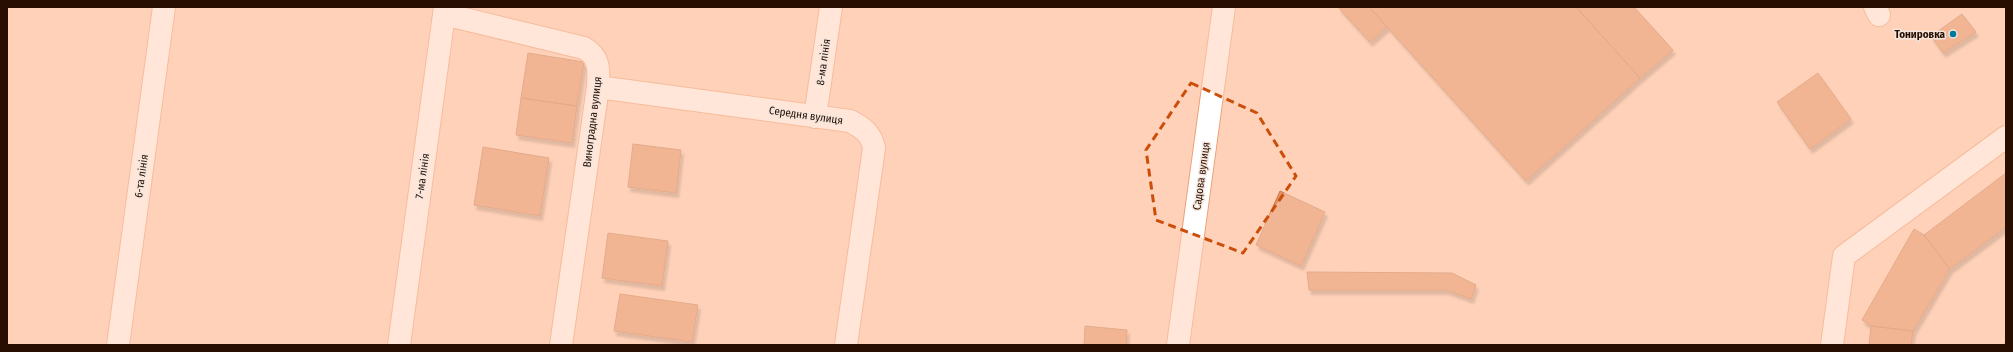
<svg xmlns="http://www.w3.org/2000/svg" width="2013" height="352" font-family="'Fira Sans Condensed',sans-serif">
<defs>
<filter id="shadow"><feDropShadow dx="2.5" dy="4.5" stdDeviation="1" flood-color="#0004"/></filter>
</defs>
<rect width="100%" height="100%" fill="#ffd1b8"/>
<path fill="#e39366" stroke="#c17c54" filter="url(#shadow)" d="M1338,7H1373L1371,9L1387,27L1370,42Z
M1373,7H1576L1640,78L1526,181L1371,9Z
M1576,7H1634L1673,50L1640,78Z
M1962,14L1976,32L1943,53L1931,36Z
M528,53L584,62L577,106L521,98Z
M1818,73L1851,119L1810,149L1777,102Z
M521,98L577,106L572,143L516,135Z
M633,144L681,150L676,193L628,187Z
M483,147L549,158L540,216L474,205Z
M2006,173V227L1950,269L1924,235Z
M1280,191L1325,212L1301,266L1256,245Z
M1914,229L1924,235L1950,269L1913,331L1871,326L1862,320Z
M608,233L668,241L662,286L602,278Z
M1307,272L1452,273L1476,285L1471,299L1446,290H1309Z
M620,294L698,305L692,342L614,331Z
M1085,326L1127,330L1126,345H1084Z
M1871,326L1913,331L1911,345H1869Z"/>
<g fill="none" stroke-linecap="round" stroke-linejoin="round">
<g stroke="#eaa279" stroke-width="24">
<path id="minor" d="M1875,7L1879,15
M444,14L584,48C600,57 599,70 598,87L561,345
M598,87L850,121C863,128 871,133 874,148L846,345
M815,117L831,7
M118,345L164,7
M399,345L445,7
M1178,345L1224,7
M1832,345L1844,256L2006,137"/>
</g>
<path stroke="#a7816d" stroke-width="2.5" stroke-dasharray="3 2" stroke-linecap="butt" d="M2005,345L2006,343"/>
<use href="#minor" stroke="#fff" stroke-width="22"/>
</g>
<path d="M0 0H2013V352H0ZM1191,83L1257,113L1296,176L1243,253L1156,220L1146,150Z" fill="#ffd1b8" fill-opacity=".55" fill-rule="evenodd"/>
<path fill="none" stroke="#cb4e0a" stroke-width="3" stroke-dasharray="8 5" stroke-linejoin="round" d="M1191,83L1257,113L1296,176L1243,253L1156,220L1146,150Z"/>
<circle fill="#0078a0" stroke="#f5e6dd" stroke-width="1.5" cx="1953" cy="34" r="4"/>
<g text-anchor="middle" stroke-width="3" stroke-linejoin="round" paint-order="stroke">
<g font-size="11" font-weight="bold" fill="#280e01" stroke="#f5e6dd" text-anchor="end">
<text x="1945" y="38">Тонировка</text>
</g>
<g font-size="11" fill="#280e01" stroke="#f5e6dd">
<text transform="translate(823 62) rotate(-82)" y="4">8-ма лінія</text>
<text transform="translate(806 115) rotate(8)" y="4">Середня вулиця</text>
<text transform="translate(592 122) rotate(-83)" y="4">Виноградна вулиця</text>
<text transform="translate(141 176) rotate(-82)" y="4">6-та лінія</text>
<text transform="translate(422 176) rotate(-82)" y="4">7-ма лінія</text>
<text transform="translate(1201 176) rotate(-82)" y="4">Садова вулиця</text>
</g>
</g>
<rect width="2013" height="352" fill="none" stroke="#280e01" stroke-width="16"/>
</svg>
